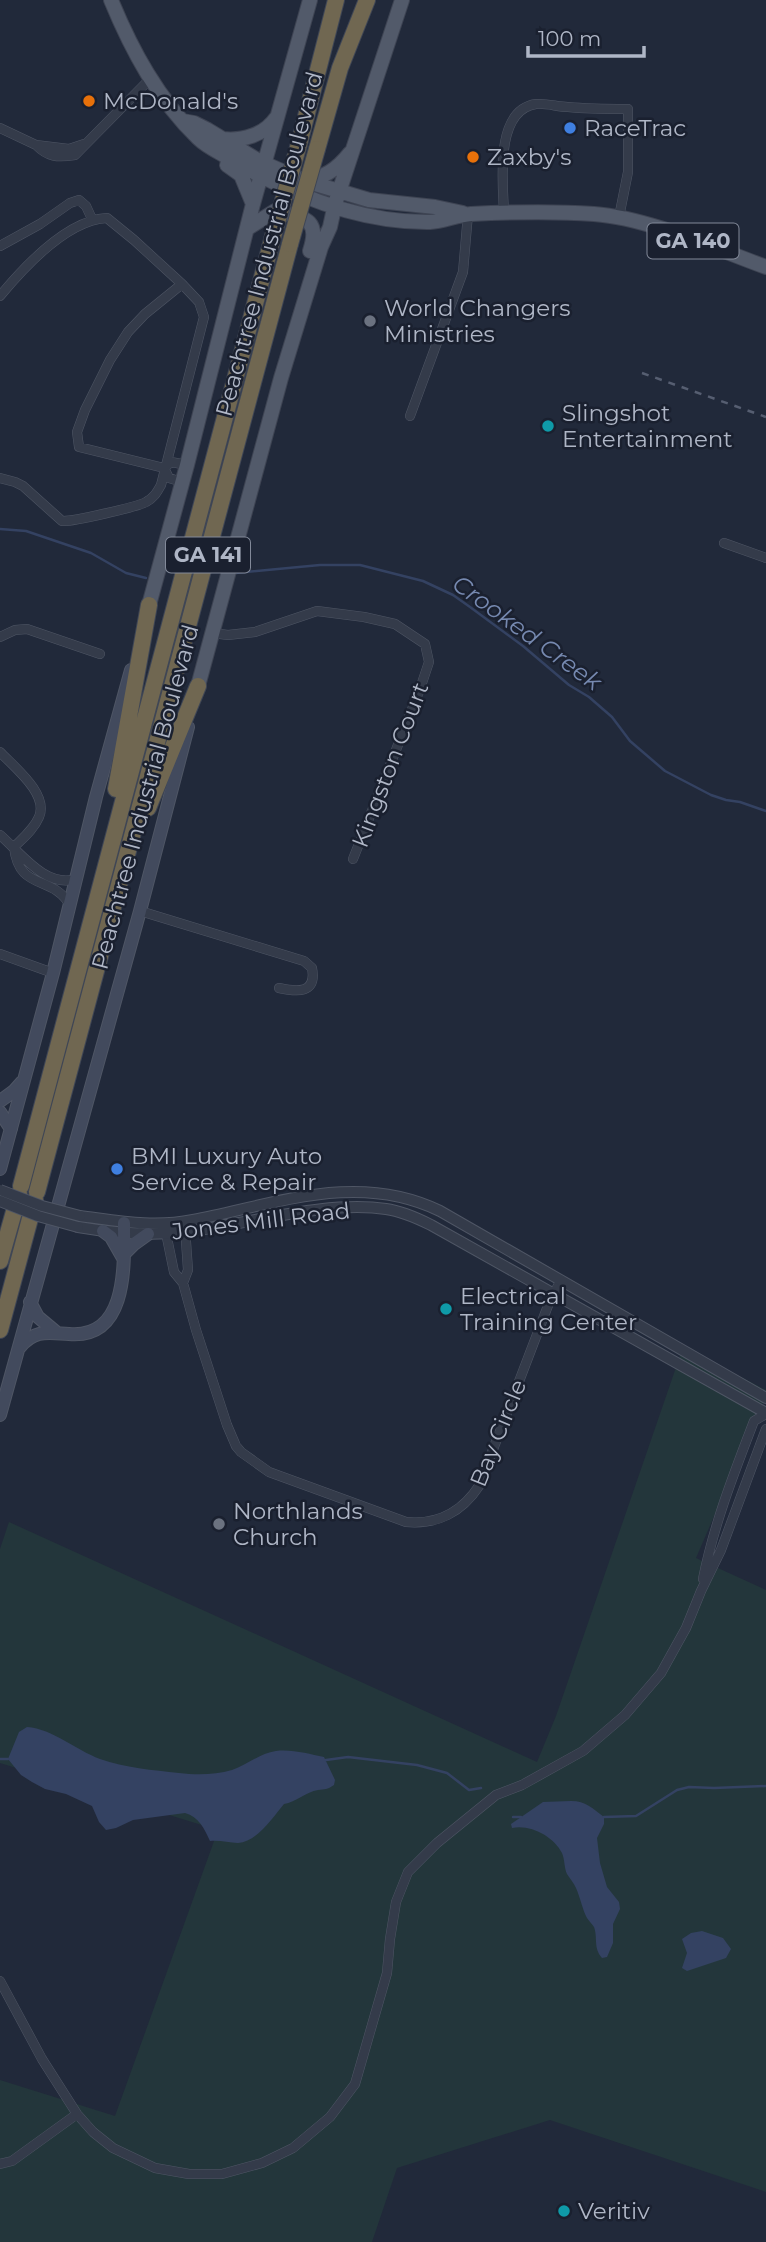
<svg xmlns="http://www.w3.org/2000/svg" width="766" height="2242" font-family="Montserrat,sans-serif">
<rect width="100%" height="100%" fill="#21293a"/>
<path fill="#23363b" d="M683,1347L766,1390V1396L696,1558L766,1590V2192L550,2120L397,2168L372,2242H0V2080L115,2116L218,1830L0,1763V1549L9,1522L537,1762L556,1716Z"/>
<path fill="#344262" d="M27,1727C53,1729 76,1750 100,1759C125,1768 153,1770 179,1773C196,1775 215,1775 232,1770C247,1765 260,1753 276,1751C292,1749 309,1754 324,1757L335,1780L334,1785C327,1790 325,1789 318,1790C306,1792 296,1802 284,1804C273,1817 258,1841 238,1843C229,1843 220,1840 210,1841C204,1828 199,1817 185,1813L133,1820L116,1828L106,1830L99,1822L92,1806L66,1794L45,1789L32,1782L21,1775L8,1759L19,1732Z
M571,1801C586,1801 592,1808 604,1817V1824L597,1838L600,1863L607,1887L619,1902L620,1909L613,1924V1943L607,1957L602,1958C593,1948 598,1938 594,1927C592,1924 589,1921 587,1918C583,1911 580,1897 576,1888C574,1883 570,1879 567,1874C564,1868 565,1860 562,1853C554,1837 531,1824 512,1828L511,1824L543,1802Z
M702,1931L723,1938L731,1949L726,1958L687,1971L682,1968L687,1953L682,1939L691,1933Z"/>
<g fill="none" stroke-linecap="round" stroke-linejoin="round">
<path stroke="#344262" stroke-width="2.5" d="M0,529L26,531L91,553L126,573L146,578
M236,573L320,565H360L423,581L453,595L470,607L523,646L569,685L589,697L612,717L630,741L665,771L711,795L726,800L740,802L766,811
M0,1759H8
M326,1760L348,1757L417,1765L447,1773L469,1790L481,1788
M513,1817H521
M604,1817L636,1816L677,1790L689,1787L714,1788L766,1786"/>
<g stroke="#4f5665" stroke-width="10">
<path id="minor" d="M0,128L36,145L69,149L84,144
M36,145C48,157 57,158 75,155L150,79
M504,213C503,183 494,110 536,104C547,103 558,107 568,107C588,109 608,109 628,109V172L619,217
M0,246L40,224L70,203L79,200L86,206L92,219
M182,284L145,314L128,332L110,360L85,410L77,432L79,447L164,468L171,462L187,465
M0,296C24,267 67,220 107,218L134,240L182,284L199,302L204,317L161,485C157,492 154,498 146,502C137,507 71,522 62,521L23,486L15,482L0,478
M410,416L463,272L468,214
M164,468L169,478L182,482
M724,543L766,558
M212,633L228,635L255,632L317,611L364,617L395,624L425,644L429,662L420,689L353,859
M0,637L15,630L27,629L100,654
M0,752C14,767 49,794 39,817C34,829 23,838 14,847
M0,835C21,853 45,888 76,879
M14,847C19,892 52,874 70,905
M140,911L304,961L312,968C317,994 297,992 279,988
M0,954L53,973
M166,1233L174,1272L183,1283L196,1330L227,1425L236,1446L241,1452L269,1472L406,1522C437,1525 462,1512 479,1486L549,1303L561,1280
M183,1283L188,1270L185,1227
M703,1579C714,1524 734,1473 754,1421L764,1415
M0,1981L42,2059L77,2114L93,2132L113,2148L155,2168L189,2174H222L262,2163L293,2148L330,2117L355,2084L387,1973L390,1939L396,1902L408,1872L437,1843L496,1795L522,1785L583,1751L625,1715L661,1673L686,1628L701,1591L721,1550L766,1429
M0,2164L12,2161L77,2114"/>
</g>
<g stroke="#4f5665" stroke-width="12">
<path id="tertiary" d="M80,1216C119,1221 153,1228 193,1220C276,1204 358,1171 440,1211L766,1398
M78,1227C113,1233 148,1236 184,1232C246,1225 324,1200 386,1209C402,1211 417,1218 431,1225L766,1413"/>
</g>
<g stroke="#4f5665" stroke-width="14">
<path id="secondary" d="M0,1101L14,1091L22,1082
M0,1112L11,1129
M0,1169L53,973L96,797L131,670
M103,1231L111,1237L123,1258
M123,1255L134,1244L148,1234
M30,1302L38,1317L56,1332
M20,1347C35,1329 48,1333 69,1334C129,1339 124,1263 124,1223
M0,1415L140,911L188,727"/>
</g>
<g stroke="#3e4453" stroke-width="16">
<path id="primary" d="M111,0C132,51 158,99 198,138C207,147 219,152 229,158C289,194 359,223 430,222C444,221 457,215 471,214C511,212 553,211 594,214C648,218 714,248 766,267
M183,121L194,123L208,130L259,161L302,180L369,200L435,207L463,213
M223,139C243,141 264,135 276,118
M227,165L241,175L253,204
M306,179C325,179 339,167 350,153
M248,228L275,211C303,218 321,217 310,251
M149,605L187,465L253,204L310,0
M198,686L281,378L321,247L330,227L335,204L402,0"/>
</g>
<g stroke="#3f4655" stroke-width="18">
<path id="motorway" d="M299,144L336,0
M317,149L340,68L367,0
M116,789L149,605
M148,808L198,686
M21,1186L272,240
M37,1192L290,244
M0,1261L19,1194
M0,1330L35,1200"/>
</g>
<use href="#minor" stroke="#343b4a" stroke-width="9"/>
<use href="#tertiary" stroke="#343b4a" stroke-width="10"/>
<use href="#secondary" stroke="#424a5d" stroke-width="12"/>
<use href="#primary" stroke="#525a6a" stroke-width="14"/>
<use href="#motorway" stroke="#706751" stroke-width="16"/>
<path stroke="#565e71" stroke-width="2.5" stroke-dasharray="7 7" stroke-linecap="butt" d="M642,373L766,417"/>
<g stroke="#4f5665" stroke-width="12" stroke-linecap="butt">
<path id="tertiary-bridge" d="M0,1190L42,1206L80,1216
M0,1201L38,1216L78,1227"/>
</g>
<g stroke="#3f4655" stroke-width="18" stroke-linecap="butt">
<path id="motorway-bridge" d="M272,240L299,144
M290,244L317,149"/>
</g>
<use href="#tertiary-bridge" stroke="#343b4a" stroke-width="10"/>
<use href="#motorway-bridge" stroke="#706751" stroke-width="16"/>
</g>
<g fill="#e8710a" stroke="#1a202f" stroke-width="2.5">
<circle cx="89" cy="101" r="7"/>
<circle cx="473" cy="157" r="7"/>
</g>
<g fill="#3f7fe0" stroke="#1a202f" stroke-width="2.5">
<circle cx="570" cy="128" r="7"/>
<circle cx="117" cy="1169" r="7"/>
</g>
<g fill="#6b7280" stroke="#1a202f" stroke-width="2.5">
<circle cx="370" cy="321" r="7"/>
<circle cx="219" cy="1524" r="7"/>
</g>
<g fill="#0f9aa8" stroke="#1a202f" stroke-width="2.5">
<circle cx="548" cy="426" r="7"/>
<circle cx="446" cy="1309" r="7"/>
<circle cx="564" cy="2211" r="7"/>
</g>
<g text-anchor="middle" stroke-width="5" stroke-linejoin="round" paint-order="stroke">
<g fill="#1a202f" stroke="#828999" stroke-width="2">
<rect x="647.5" y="223.5" width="91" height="35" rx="5"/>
<rect x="166" y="537.5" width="84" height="35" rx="5"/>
</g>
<g font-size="21" font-weight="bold" fill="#afb6c6">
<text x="693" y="248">GA 140</text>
<text x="208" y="562">GA 141</text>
</g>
<g font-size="23" fill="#afb6c6" stroke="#1a202f" text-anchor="start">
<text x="103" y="109">McDonald's</text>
<text x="584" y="136">RaceTrac</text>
<text x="487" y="165">Zaxby's</text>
<text x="384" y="316">World Changers<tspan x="384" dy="26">Ministries</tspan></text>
<text x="562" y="421">Slingshot<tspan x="562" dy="26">Entertainment</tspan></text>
<text x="131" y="1164">BMI Luxury Auto<tspan x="131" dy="26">Service &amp; Repair</tspan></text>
<text x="460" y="1304">Electrical<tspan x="460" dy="26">Training Center</tspan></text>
<text x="233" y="1519">Northlands<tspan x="233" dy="26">Church</tspan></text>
<text x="578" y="2219">Veritiv</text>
</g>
<g font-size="23" fill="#afb6c6" stroke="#1a202f">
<text transform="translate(269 244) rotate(-75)" y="8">Peachtree Industrial Boulevard</text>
<text transform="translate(390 765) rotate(-69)" y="8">Kingston Court</text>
<text transform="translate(145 797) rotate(-75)" y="8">Peachtree Industrial Boulevard</text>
<text transform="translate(261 1221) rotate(-7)" y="8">Jones Mill Road</text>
<text transform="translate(498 1433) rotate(-68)" y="8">Bay Circle</text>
</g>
<g font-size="24" font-style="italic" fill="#7689b0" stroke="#1a202f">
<text transform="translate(527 633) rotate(36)" y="8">Crooked Creek</text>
</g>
</g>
<path d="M528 46v10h116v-10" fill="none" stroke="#afb6c6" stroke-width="3.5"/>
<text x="538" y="46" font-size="21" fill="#afb6c6" stroke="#1a202f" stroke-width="5" paint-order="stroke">100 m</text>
</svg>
